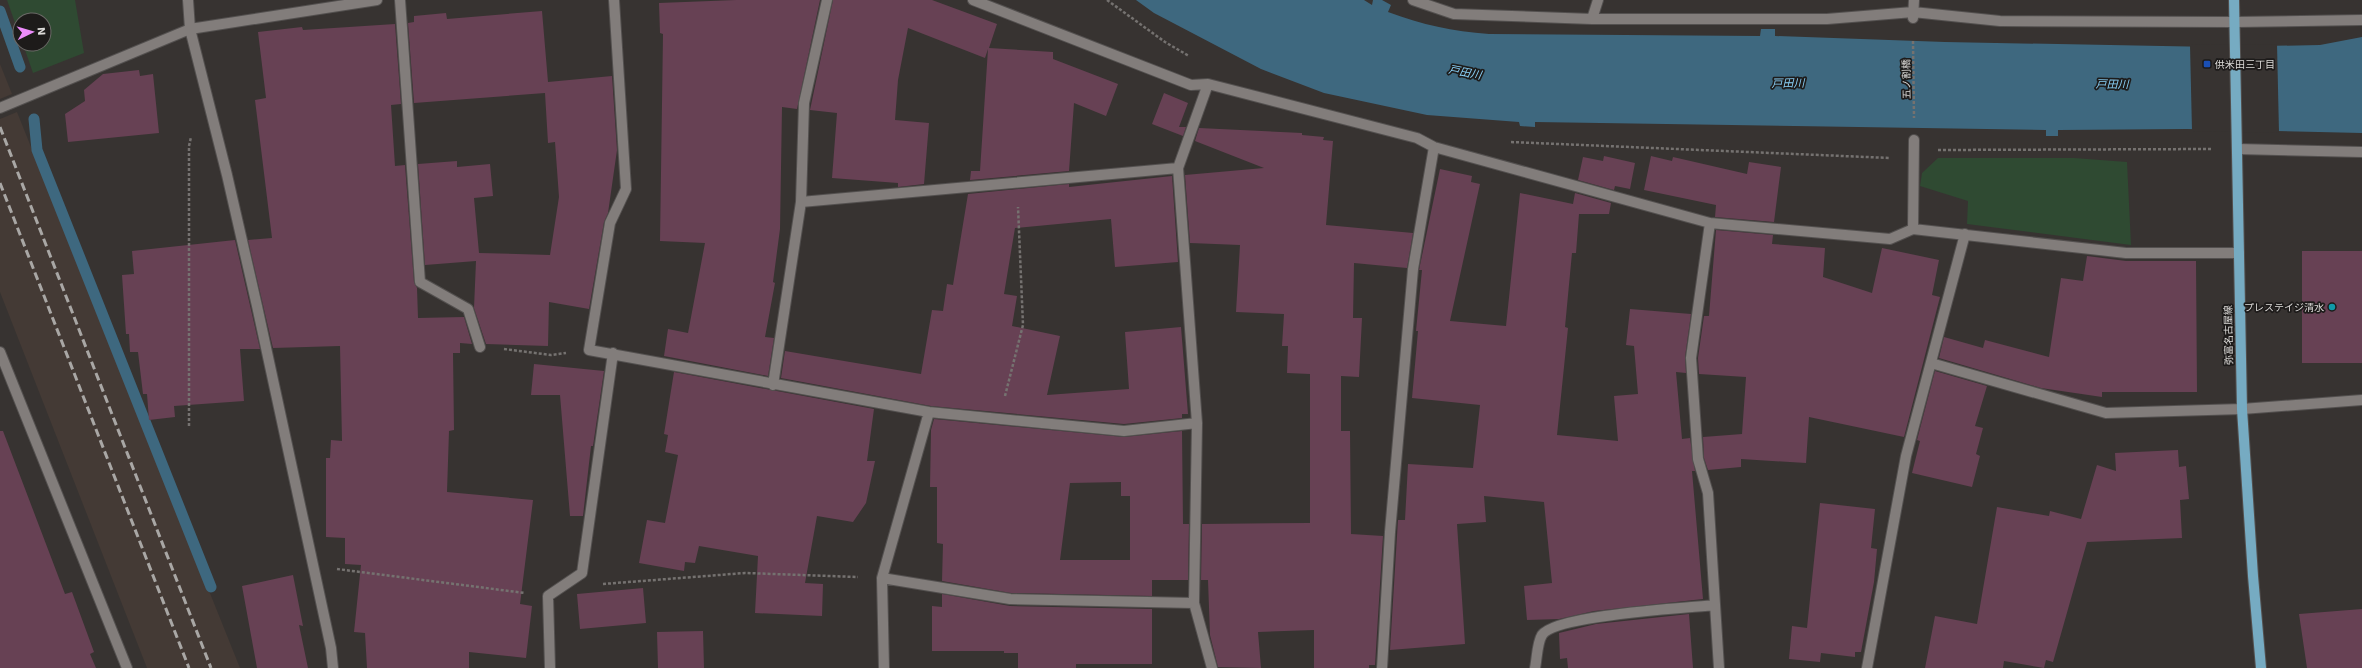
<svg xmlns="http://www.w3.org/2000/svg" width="2362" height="668" font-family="'Work Sans','Noto Sans JP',sans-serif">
<rect width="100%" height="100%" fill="#373331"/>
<path fill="#443a35" d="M0,64L12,94L0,99Z
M17,112L240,668H147L0,292V119Z"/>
<path fill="#2f4a32" d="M7,0H75L84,53L33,73L23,44H44V20H20V37Z
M1938,158H2074L2127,162L2131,245L1967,224L1968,201L1920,186L1922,173Z"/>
<path fill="#3e687f" d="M1136,0H1364L1372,5L1373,0H1382L1391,5L1388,12C1423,25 1452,31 1489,34L1760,36L1761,29H1775V36L1945,42L2214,47L2320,45L2362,37V133L2187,129L2058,130V136H2046V130L1535,122V127L1520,126L1519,122L1427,115L1324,93L1261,69L1154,13Z"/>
<path fill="#373331" d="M2277,44L2279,133L2192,131L2190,45Z"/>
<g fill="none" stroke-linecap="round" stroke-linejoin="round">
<path stroke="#3e687f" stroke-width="11" d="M0,11L20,67
M34,119L37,150L211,587"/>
</g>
<path fill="#674154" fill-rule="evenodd" d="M736,0H820L797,109L782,107L780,229L773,282L775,283L765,337L774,338L768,376L664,356L668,329L688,333L705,243L660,241L663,34L660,33L659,3Z
M833,0H932L997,24L989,48L1053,52V59L1118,84L1106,116L1074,103L1069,171L970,180L971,171H980L988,49L985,58L908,28L898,80L895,120L929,123L924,184L898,187V183L832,178L837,113L810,110Z
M542,11L548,82L612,76L617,150L608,213L604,222L589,309L549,302L548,346L486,344L474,308L476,261L425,265L418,164L457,161V167L490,164L493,196L474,198L479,253L550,255L559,197L555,142L548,143L545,93L414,103L408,23L414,22V16L446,13L447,19Z
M395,24L401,104L391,105L395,166L405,165L414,282L417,288L418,318L464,317L472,344L460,343V353H453L454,430L449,431L447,492L533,500L520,604L532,606L526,658L469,652V668H367L365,633L354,632L361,565L345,564V538L326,537V458H330L331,440L342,441L340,346L273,348L248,240L272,238L255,100L266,98L258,32L302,27L303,30Z
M139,70L140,76L153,74L159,133L68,142L65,114L85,101L84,90L103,74Z
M1164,93L1188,103L1179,127H1186L1183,136L1152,124Z
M1199,128L1302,133V135L1324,137L1323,140L1333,141L1326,225L1413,233L1407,268L1354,263L1353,318H1362L1359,377L1341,376V431H1350L1351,534L1383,536L1375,665H1369V668H1314V630L1258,632L1261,668L1218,667L1210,635L1208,580H1201L1202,524L1310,523V374L1287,373L1288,346H1282L1284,314L1236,312L1240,245L1190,243L1185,175L1264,168L1195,141Z
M1604,156L1635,163L1630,189L1615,186L1614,190L1578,180L1583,157L1603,161Z
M1651,156L1672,161L1673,157L1747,174L1749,162L1781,167L1774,222L1715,217L1716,205L1644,190Z
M1440,169L1472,176L1471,182L1480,184L1450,321L1506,326L1520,193L1573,204L1575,193L1611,203L1609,214H1579L1576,253H1572L1565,327L1568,328L1557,435L1618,441L1614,396L1638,394L1634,346L1626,345L1630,309L1691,314L1685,357L1686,373L1676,372L1682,439L1690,438L1695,471H1692L1703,599L1594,611L1559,619L1527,620L1524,586L1552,583L1544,502L1484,496L1486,522L1457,524L1465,644L1390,650L1398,520H1405L1408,464L1473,468L1480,405L1412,398L1418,331H1416L1422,270H1419Z
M1172,176L1178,262L1115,267L1111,219L1015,228L1004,294L1017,296L1012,326L1060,336L1047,395L1129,389L1125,332L1181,327L1188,414H1182V418L1124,424L931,406L781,378L785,351L921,374L932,310L943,311L947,284L953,285L968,194L1069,184V187Z
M1716,230L1773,235L1772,244L1825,248L1823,277L1872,293L1882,248L1939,260L1932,295L1940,297L1904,437L1809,417L1806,463L1741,459V467L1708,470L1704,458L1703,437L1742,434L1746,377L1699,374L1698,358L1704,316H1709Z
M235,240L260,349H240L244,401L174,406L175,417L149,420L147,394H143L138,352H130L129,334H126L122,275L134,274L132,251Z
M2302,251H2362V363H2302Z
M2087,256L2126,261H2196L2197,392H2102V397L2041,388L1939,358L1944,337L1983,348L1985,340L2049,357L2061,278L2083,281Z
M534,364L604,371L593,446H591L583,516H570L560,395H531Z
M1935,371L1987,386L1975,426L1983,428L1976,454L1980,456L1972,487L1912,473L1920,441L1917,440Z
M674,372L874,409L867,461H875L866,503L853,522L817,516L805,583L823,584L822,616L755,613L758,556L699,546L695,563L685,562L684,571L639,563L647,520L665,523L678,455L665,452L668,435L664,434Z
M934,419L1124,437L1182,431L1183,524H1189L1188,580H1152V596L1011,593L942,581L943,544L937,543V487H930L931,430ZM1121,482V496H1130V560H1060L1070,483Z
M0,431H3L65,594L72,592L94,652L90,654L96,668H0Z
M2178,450L2179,467L2186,466L2189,499L2180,500L2182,538L2087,542L2053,662L2046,660L2044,668L2004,661L2003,668H1925L1935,616L1977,624L1997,507L2049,516L2050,511L2081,519L2097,465L2116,471L2115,453Z
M1820,503L1875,509L1871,548L1877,549L1874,582L1861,652H1855V657L1821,653L1820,662L1789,659L1792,626L1807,628Z
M293,575L303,626L299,625L308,668H257L242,586Z
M643,588L646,623L580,629L577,594Z
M942,594L1010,606L1152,609V664H1076V668H1018V653H1004V651H932V606L942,607Z
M2362,609V668H2307L2299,614Z
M1689,614L1693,668H1568L1567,658L1560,659L1559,633L1596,624Z
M703,631L704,668H658L657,632Z"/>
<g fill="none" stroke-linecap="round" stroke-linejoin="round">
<g stroke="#53504f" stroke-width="12">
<path id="minor" d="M188,0L190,29L227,175L257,306L331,648L333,668
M400,0L420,282L468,309L480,347
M614,0L626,189L610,223L589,350L929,412L1124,431L1197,423
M973,0L1191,85L1208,84L1417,138L1434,147L1710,223L1890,239L1913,229L2126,253H2239
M1413,0L1454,14L1592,19H1827L1913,12L2000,21L2235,22L2362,20
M1913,18L1914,0
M1592,19L1598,0
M1208,84L1178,168L1197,423L1194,603L1212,668
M0,108L190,29L377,0
M2238,149L2362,152
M801,202L1178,168
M1710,223L1691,358L1698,459L1708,493L1719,668
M1913,229L1914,140
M0,352L127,668
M1931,363L2106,413L2242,409L2362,400
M773,385L801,202L804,103L827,0
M882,578L1010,599L1194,603
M550,668L548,596L582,573L613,353
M884,668L882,578L929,412
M1382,668L1390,532L1413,269L1434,147
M1535,668C1537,659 1537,643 1542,635C1555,615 1686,608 1715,605
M1867,668L1906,456L1965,234"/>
</g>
<g stroke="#53504f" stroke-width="12">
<path id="primary" d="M2234,0L2242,409L2253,576L2261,668"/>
</g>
<path stroke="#757270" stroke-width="2.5" stroke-dasharray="3 2" stroke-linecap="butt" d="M1107,0L1165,42L1189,56
M1913,41L1914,118
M1511,142L1890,158
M1938,150L2213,149
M504,349L551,355L566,353
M1005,396L1023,325L1018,207
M189,426V146L191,137
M337,569L525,593
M603,584L745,573L858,577"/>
<use href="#minor" stroke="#827d7b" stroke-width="10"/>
<use href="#primary" stroke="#76abc2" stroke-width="10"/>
<path stroke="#a9a7a5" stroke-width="3" stroke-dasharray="8 4" stroke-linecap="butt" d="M0,127L211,668
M0,183L189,668"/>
</g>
<rect fill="#1a4fb4" stroke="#1d1b1a" stroke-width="1.5" x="2203" y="60" width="8" height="8" rx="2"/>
<circle fill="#0f9aa8" stroke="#1d1b1a" stroke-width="1.5" cx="2332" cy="307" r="4"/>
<g text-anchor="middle" stroke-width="3.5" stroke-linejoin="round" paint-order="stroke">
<g font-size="10" fill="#dddbd9" stroke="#1d1b1a" text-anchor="start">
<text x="2215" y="68">供米田三丁目</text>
<text x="2324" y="311" text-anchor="end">プレステイジ清水</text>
</g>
<g font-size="10" fill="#dddbd9" stroke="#1d1b1a">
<text transform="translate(1906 79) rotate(-91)" y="4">五ノ割橋</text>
<text transform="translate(2228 335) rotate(-91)" y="4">弥富名古屋線</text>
</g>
<g font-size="11" font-style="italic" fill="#89d0f7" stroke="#1d1b1a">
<text transform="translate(1465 72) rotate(11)" y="4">戸田川</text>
<text transform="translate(1788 83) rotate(-1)" y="4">戸田川</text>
<text transform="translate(2112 84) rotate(1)" y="4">戸田川</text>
</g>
</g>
<g transform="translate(32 32) rotate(85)"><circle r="19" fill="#1d1b1a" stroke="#6a6866"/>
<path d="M0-3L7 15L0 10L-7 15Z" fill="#ec8cfa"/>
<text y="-6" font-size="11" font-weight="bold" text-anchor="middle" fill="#dddbd9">N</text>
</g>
</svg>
